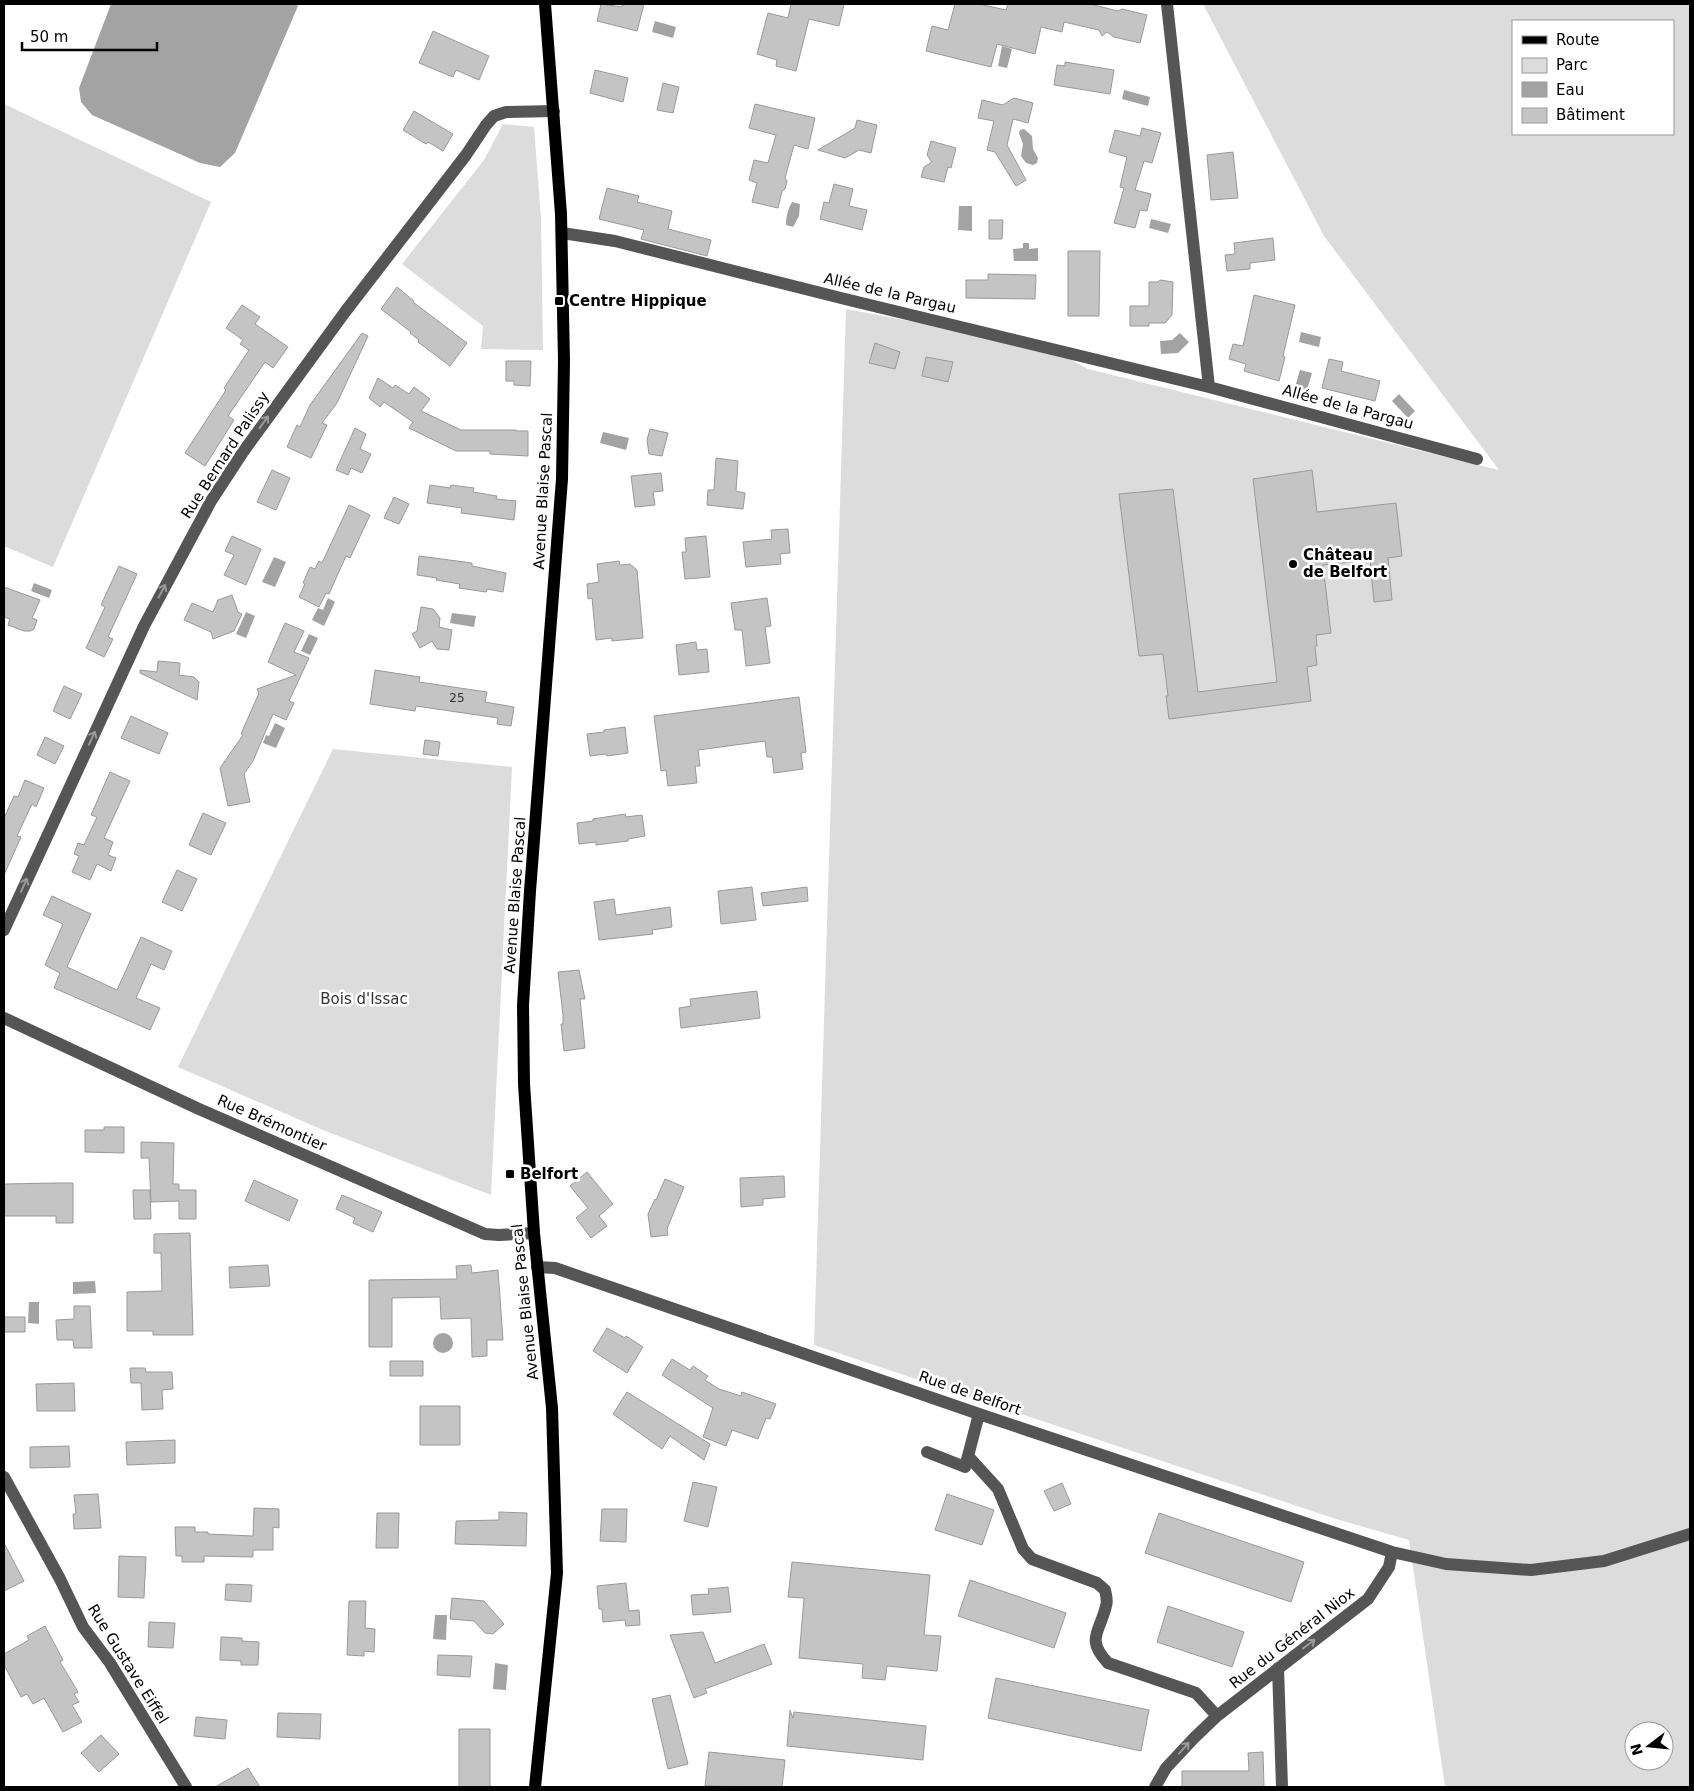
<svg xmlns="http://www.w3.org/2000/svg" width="1694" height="1791" font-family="'DejaVu Sans',sans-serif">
<rect width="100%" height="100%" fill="#fff"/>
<path fill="#dcdcdc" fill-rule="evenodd" d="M1203,4H1690V1787H1445L1409,1540L1336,1519L814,1345L846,309L1047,347L1088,369L1499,470L1324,236ZM1513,21H1673V134H1513ZM1634,1731H1664V1761H1634Z
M4,104L211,202L53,567L4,546Z
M503,124L534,127L541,219L543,350L481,349L483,326L402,264L484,160Z
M333,749L512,767L491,1195L323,1130L178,1067Z"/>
<path fill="#a3a3a3" d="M111,4H296L298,6L235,153L220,167L200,163L92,115L81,102L79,88Z
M655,21L676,27L673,38L652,32Z
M1002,46L1012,49L1007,68L998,66Z
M1124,90L1150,97L1148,106L1122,99Z
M1024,129L1032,136L1033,149L1038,158L1037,163L1033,165L1026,163L1021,156L1023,144L1019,133L1020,130Z
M792,202L800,204L799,216L793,227L786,225C786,216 788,209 792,202Z
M959,206H972V231L958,230Z
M1151,219L1171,224L1168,233L1149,228Z
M1023,243H1029V249L1038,248V261H1014L1013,249L1023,248Z
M1301,332L1321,337L1319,347L1299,342Z
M1180,333L1189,342L1178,353L1161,354L1160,341L1172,340Z
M1300,370L1312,373L1307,390L1295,387Z
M1399,394L1415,411L1408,418L1392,401Z
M603,432L629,438L626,450L600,443Z
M274,557L286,562L275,587L262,582Z
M34,583L52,590L49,598L31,591Z
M328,598L335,602L324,626L312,620L318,608L323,610Z
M246,612L255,616L246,638L236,634Z
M452,613L476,616L474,627L450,623Z
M309,634L318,638L310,655L301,651Z
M275,723L285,728L276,748L263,743L266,735L269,736Z
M95,1281L96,1293L73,1294V1282Z
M29,1302H39V1324L28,1323Z
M433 1343a10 10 0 1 1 20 0a10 10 0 1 1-20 0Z
M435,1615H447L446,1640L433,1639Z
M495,1663L508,1665L506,1690L493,1689Z"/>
<path fill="#c4c4c4" stroke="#999" d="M601,4L622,7L623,4H644L637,31L597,21Z
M791,4H844L839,26L809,19L796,71L776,66L777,60L757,54L768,13L788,18Z
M955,4H979L1006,10L1008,4H1090L1118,11L1122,9L1147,15L1140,43L1114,37L1107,32L1102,36L1099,30L1064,22L1062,32L1041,27L1035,54L997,44L991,67L926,51L932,26L948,30Z
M433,31L489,56L479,80L456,70L453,77L419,63Z
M1065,62L1114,70L1110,94L1054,85L1057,65L1065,66Z
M595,70L628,78L623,102L590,93Z
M663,83L679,87L673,113L657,110Z
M1014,98L1033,103L1028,123L1013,119L1007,145L1026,180L1016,186L995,152L987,150L994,121L978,118L982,100L1003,105Z
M755,104L815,118L808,149L794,145L785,178L787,181L785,189L782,191L778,208L752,202L757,183L749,180L754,160L768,163L776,135L749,128Z
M414,111L453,134L443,151L428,142L426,144L403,130Z
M857,120L877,125L871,153L859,150L845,158L818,150L855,128Z
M1142,128L1161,133L1152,163L1144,161L1135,190L1151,194L1147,211L1140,210L1135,228L1114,223L1124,188L1120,187L1127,157L1109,152L1115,130L1140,136Z
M931,141L956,148L951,168L948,167L944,182L921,177L924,167L932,162L927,155Z
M1233,152L1238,198L1211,200L1207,155Z
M834,184L853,189L849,206L867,210L862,230L820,219L824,202L829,203Z
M607,188L639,196L637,202L672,211L668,229L711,240L707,256L641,239L644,230L599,219Z
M989,220H1003L1002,239H989Z
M1273,238L1275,260L1250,263V269L1227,271L1225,255L1235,254L1234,243Z
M1068,251H1100L1099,316H1068Z
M988,274L1036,275L1035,299L966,298V280H988Z
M1160,280L1173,282L1172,315L1165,323H1149V326H1130V306H1149V282H1158Z
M397,287L414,301L413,302L467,343L450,366L418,342L419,340L410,333L411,332L381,309Z
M1254,295L1295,305L1283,356L1285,357L1279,381L1244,371L1246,364L1229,359L1233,344L1243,346Z
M242,305L260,317L255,324L288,347L273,368L265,362L228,416L234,420L205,466L185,453L226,390L224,388L249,350L240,344L243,340L226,328Z
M362,333L368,336L337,403L322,423L327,425L311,458L287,447L297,425L300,427L310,405Z
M875,343L900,352L895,369L869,363Z
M926,357L953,362L948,382L922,376Z
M1329,359L1343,362L1341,371L1380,381L1375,401L1322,388Z
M506,361H531L530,386L514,385V381H506Z
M378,378L393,388L395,385L409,394L414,387L430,399L421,411L461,430H516V431H528V456L490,454V451H456L409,428L413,422L384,402L380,407L369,398Z
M355,428L366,434L360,449L371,454L362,473L351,468L348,475L336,470Z
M650,429L668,433L662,456L649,454L647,440Z
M716,458L738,461L736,491L745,493L743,509L707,505L708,490H714Z
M272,470L290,478L276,510L257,502Z
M1312,470L1317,512L1396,503L1402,556L1388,558L1392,600L1374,602L1370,560L1323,565L1331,633L1316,635L1317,646L1315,647L1317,665L1307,667L1311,701L1169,719L1166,696H1168L1163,654L1139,656L1119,494L1173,489L1198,692L1277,682L1253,479Z
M661,473L663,491L653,492L655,505L635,507L631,476Z
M430,485L450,488L451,485L474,488L473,492L497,496L496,499L516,501L514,520L461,513L462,508L427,503Z
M394,497L409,504L399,524L384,518Z
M349,505L370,515L350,558L346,556L329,594L326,593L319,607L299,597L305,584L303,583L310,567L315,569L319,561L322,563Z
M788,529L790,553L780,554L781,564L746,567L743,542L772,539L771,530Z
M232,536L261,549L246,585L224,575L234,555L225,551Z
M706,536L710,577L685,579L682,552H686L685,538Z
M419,556L472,563V566L506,573L503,592L487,589L486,592L459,588L460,584L436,580L437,578L417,575Z
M619,561L620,565L630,564L637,570L643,638L612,641V638L596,640L592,598L588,599L587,584L599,582L597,564Z
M119,566L137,574L108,637L113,639L104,657L86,648L105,607L101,605Z
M4,587L40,600L32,618L37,620L34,629L31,631H24L8,625L10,619L4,617Z
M232,595L238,612L242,614L234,631L213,639L211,632L184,620L192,603L213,612L218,600Z
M767,598L771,626L765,627L770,663L746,666L742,630H735L731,603Z
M421,607L433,609L440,618L439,627L452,630L449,650L437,649L432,641L420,648L412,634L417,631Z
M285,623L304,631L294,652L309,658L289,701L294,703L286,720L273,714L253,761L244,774L250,802L228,806L220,768L243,735L241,734L259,693L257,689L296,675L268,662Z
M696,642L697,650L707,649L709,672L679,675L676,645Z
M158,661L180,663L179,675L194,677L199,682L197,700L140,673V670L157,672Z
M375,670L420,677L419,682L487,692L485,702L514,707L511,726L497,724L498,718L416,706L415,711L370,704Z
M64,686L82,694L70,719L53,711Z
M799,697L806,752L801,753L803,769L774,773L772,757H767L765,741L698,750L700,766H695L697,783L668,786L666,770L661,771L654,716Z
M131,716L168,733L159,754L121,738Z
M625,727L628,753L607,756L606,754L590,756L587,734L604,732V730Z
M45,737L64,746L55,764L37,755Z
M425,740L440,742L438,756L423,754Z
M110,772L130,781L104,838L113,842L108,855L116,858L111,871L97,864L90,880L72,872L79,856L74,854L78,843L84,845L97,817L91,815Z
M25,780L44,788L36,807L32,804L17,836L21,837L4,875V818L14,796L18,797Z
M203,813L226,823L211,855L189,845Z
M625,814L626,817L642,815L645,836L628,839V841L596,845V842L579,844L577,823L593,821V819Z
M177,870L197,879L182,911L162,902Z
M752,887L756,920L721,924L718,891Z
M807,887L808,901L763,906L761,893Z
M52,896L91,914L67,967L117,990L141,937L172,951L164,970L151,964L136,998L160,1008L150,1030L54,988L60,973L45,965L63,924L43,915Z
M614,899L616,915L670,907L672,927L652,930L653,934L599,940L594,902Z
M579,970L585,999H580L585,1048L564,1051L561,1024H563V1015L558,972Z
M757,991L760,1018L681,1028L679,1008L691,1006L690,999Z
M104,1127H124V1153L85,1152V1130H104Z
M141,1142L174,1143L173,1184H179V1190H196V1219H179V1201L151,1202L149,1158H141Z
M587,1172L613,1204L599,1216L607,1226L591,1238L576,1218L588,1208L570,1186Z
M784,1176L785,1197L763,1199V1205L741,1207L740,1178Z
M665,1179L684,1187L667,1229L668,1235L651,1237L648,1214L655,1199L656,1200Z
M254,1180L298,1200L289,1221L245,1201Z
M56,1183H73V1223H56V1216H4V1184Z
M133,1190H150L151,1219H134Z
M342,1195L382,1212L373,1232L353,1223L355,1218L336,1209Z
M190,1233L193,1335H153V1331H127V1292L162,1291L161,1253H154V1234Z
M268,1265L270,1286L230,1288L229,1267Z
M471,1265L472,1273L498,1270L503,1340H487V1356L472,1357L471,1318L441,1319L440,1297L392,1298V1347H369V1280L457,1279L456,1266Z
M74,1306H90L92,1348H74L73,1340H57L56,1320L74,1319Z
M4,1317H25V1332H4Z
M607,1328L625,1338L626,1336L643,1347L627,1373L593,1351Z
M672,1359L690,1370L693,1366L708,1376L705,1380L719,1389L741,1396L742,1392L776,1404L770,1419L766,1418L758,1439L732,1430L726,1446L703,1437L713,1408L662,1375Z
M390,1361H423V1376H390Z
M130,1368H145L146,1372H172L173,1389L162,1390L163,1409L142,1410L141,1383H131Z
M74,1383L75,1411H37L36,1384Z
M627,1392L710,1444L704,1460L670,1436L662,1449L613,1414Z
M420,1406H460V1445H420Z
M175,1440V1463L127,1465L126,1442Z
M69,1446L70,1467L30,1468V1447Z
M693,1482L717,1487L708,1527L684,1521Z
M1062,1483L1071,1504L1054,1511L1044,1491Z
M98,1494L101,1528L74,1529L73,1514H76L74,1495Z
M947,1494L994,1510L982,1545L935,1530Z
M254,1508L279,1509V1528L273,1527V1550H253V1557L204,1556V1562H182V1556H176L175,1527H195V1532H208V1534L253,1536Z
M602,1509H627L626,1542L600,1541Z
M499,1512L527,1513L526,1546L455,1544L456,1521L499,1520Z
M377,1513H399L398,1548H376Z
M1159,1513L1304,1562L1291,1602L1145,1553Z
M4,1543L24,1581L4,1591Z
M119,1556L146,1557L144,1598L118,1597Z
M792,1562L930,1575L924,1635L941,1636L937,1671L887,1666L885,1680L862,1678L863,1664L799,1658L804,1598L788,1597Z
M970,1580L1066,1613L1054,1648L958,1616Z
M626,1583L629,1611L639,1610L640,1625L626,1626L625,1620L603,1622L602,1609H599L597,1586Z
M226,1584L252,1585L251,1602L225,1600Z
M728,1587L731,1612L693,1615L691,1595L709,1594L708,1589Z
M452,1598L484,1601L504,1624L493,1634L485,1633L474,1621L450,1619Z
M349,1601H366L365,1628L375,1629L374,1652L364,1651V1656L347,1655Z
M1168,1606L1244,1632L1232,1667L1157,1642Z
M149,1622L175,1623L173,1648L148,1647Z
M45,1626L63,1660L60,1662L78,1692L74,1694L79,1702L72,1705L82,1722L63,1732L44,1698L33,1704L27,1694L21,1697L4,1665V1654L29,1640L27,1636Z
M703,1632L715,1663L764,1644L772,1664L705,1689L707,1693L694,1698L670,1635Z
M221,1637L242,1638V1641L259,1642L258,1665H241V1661L220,1660Z
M438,1655L472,1656L470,1677L437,1675Z
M996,1678L1149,1710L1141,1751L988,1718Z
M670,1695L688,1764L668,1769L652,1699Z
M790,1710L793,1718L794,1712L926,1726L923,1760L787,1746Z
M278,1713L321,1714L320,1739L277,1737Z
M196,1717L227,1720L225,1739L194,1736Z
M459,1729H490V1787H459Z
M101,1735L119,1754L99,1772L81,1753Z
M709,1752L785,1760L782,1787L705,1786Z
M1263,1752L1264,1787H1182V1771H1249L1248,1753Z
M248,1768L260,1787H215L240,1773Z"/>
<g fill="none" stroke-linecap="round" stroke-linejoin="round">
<path stroke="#555" stroke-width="12" d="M562,233L615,241L845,299L1209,387L1167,4
M1209,387L1477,459
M4,930L144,626L211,501L243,452L345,312L466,155L486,125L494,116L506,112L554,111
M4,1018L199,1109L485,1234L499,1235L534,1233
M537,1267L555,1268L979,1414L1392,1552L1446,1564L1531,1570L1604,1561L1690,1534
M927,1452L965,1467L968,1456L998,1489L1023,1549L1032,1559L1097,1583L1105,1590C1106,1595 1108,1601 1106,1606C1100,1632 1085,1639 1108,1663L1196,1693L1217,1716
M968,1456L979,1414
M4,1477L60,1579L83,1627L110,1663L186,1787
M1278,1668L1282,1787
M1155,1787L1166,1768L1194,1738L1217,1716L1368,1599L1389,1567L1392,1552"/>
<path stroke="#000" stroke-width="12" d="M535,1787L557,1573L552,1408L534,1233L524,1084L523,1005L530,891L562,479L564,361L561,214L545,4"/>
</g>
<defs><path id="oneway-shaft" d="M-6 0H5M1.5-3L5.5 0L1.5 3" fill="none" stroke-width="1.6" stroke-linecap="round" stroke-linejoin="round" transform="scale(1.25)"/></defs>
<g stroke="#999">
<use href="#oneway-shaft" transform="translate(264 422) rotate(-54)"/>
<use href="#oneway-shaft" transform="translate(162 591) rotate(-62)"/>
<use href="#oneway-shaft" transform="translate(92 738) rotate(-65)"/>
<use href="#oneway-shaft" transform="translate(24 885) rotate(-66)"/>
<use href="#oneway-shaft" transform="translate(1309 1644) rotate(-37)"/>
<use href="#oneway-shaft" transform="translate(1184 1748) rotate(-48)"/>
</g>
<g fill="#000" stroke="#fff" stroke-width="2">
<rect x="554" y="296" width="10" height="10" rx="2.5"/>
<circle cx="1293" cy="564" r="5"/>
<rect x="505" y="1169" width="10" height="10" rx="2.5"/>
</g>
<g text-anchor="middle" stroke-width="5" stroke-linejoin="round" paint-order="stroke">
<g font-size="12" fill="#313131">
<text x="457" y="702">25</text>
</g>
<g font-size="15" fill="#000" stroke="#fff">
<text transform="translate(890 293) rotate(13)" y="5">Allée de la Pargau</text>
<text transform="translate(1348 407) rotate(15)" y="5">Allée de la Pargau</text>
<text transform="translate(225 455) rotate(-57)" y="5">Rue Bernard Palissy</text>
<text transform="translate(543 491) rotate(-87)" y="5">Avenue Blaise Pascal</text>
<text transform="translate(515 895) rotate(-86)" y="5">Avenue Blaise Pascal</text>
<text transform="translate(272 1123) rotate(24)" y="5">Rue Brémontier</text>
<text transform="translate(525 1302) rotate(-96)" y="5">Avenue Blaise Pascal</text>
<text transform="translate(970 1393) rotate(19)" y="5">Rue de Belfort</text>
<text transform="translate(1292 1638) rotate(-38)" y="5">Rue du Général Niox</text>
<text transform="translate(128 1664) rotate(58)" y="5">Rue Gustave Eiffel</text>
</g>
<g font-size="15" font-weight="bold" fill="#000" stroke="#fff" text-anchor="start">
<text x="569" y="306">Centre Hippique</text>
<text x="1303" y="560">Château<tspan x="1303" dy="17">de Belfort</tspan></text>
<text x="520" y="1179">Belfort</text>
</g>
<g font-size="15" fill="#333" stroke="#fff">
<text x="364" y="1004">Bois d'Issac</text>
</g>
</g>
<rect width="1694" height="1791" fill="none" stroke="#000000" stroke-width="10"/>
<rect x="1512" y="20" width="162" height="115" fill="#ffffff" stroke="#999999"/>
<rect x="1522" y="36" width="25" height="8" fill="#000000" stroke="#999999"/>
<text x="1556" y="45" font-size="15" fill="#000000">Route</text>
<rect x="1522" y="58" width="25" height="15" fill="#dcdcdc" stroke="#999999"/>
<text x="1556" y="70" font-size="15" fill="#000000">Parc</text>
<rect x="1522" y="82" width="25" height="15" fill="#a3a3a3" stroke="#999999"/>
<text x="1556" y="95" font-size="15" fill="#000000">Eau</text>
<rect x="1522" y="108" width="25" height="15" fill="#c4c4c4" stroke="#999999"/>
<text x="1556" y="120" font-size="15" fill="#000000">Bâtiment</text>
<g transform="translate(1649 1746) rotate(254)"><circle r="24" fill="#ffffff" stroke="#999999"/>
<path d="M0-4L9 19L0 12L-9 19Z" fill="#000000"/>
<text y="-8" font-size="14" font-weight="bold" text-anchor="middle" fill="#000000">N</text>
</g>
<path d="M22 42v8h135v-8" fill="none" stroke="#000000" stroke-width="2.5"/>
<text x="30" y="42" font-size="15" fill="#000000" stroke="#ffffff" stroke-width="4" paint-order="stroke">50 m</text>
</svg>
